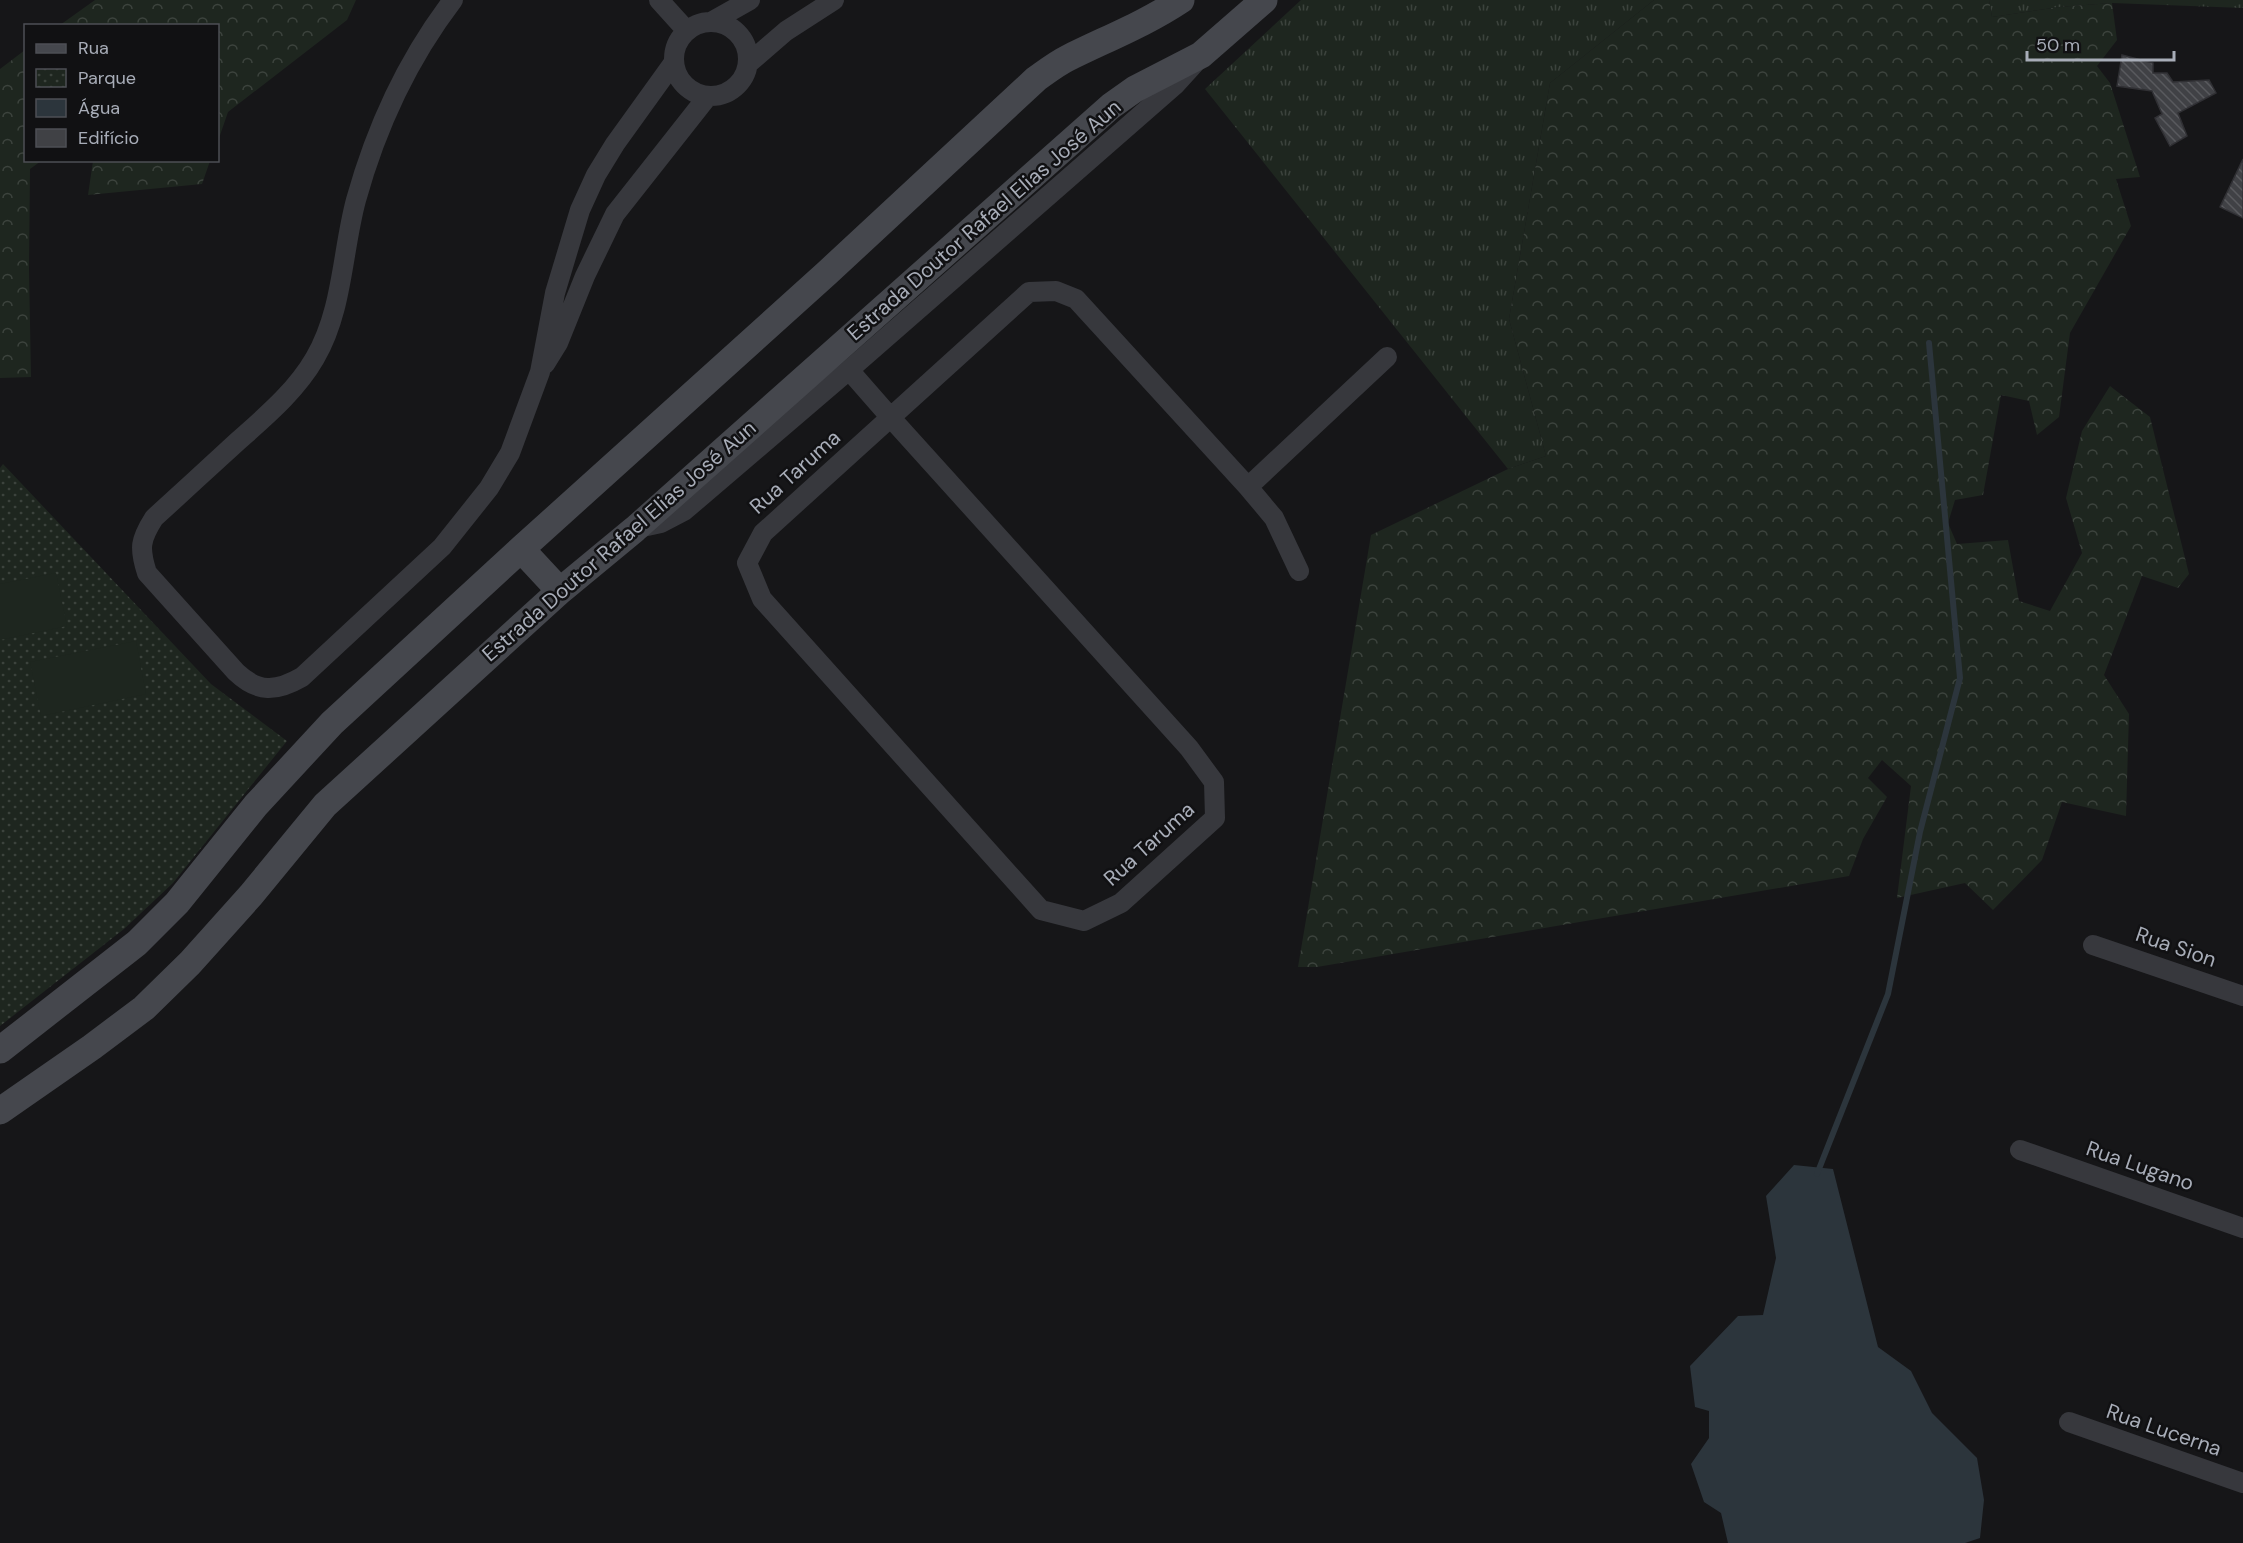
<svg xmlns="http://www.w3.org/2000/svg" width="2243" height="1543" font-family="'DM Sans',sans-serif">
<defs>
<pattern id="grass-tufts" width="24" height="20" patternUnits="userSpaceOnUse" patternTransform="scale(1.5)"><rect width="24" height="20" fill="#1e261f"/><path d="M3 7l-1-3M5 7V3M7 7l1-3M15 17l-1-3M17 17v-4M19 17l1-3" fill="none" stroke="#3c433d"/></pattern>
<pattern id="forest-crowns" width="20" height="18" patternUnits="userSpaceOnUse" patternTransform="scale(1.5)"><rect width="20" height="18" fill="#1e261f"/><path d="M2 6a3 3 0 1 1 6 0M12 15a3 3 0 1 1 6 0" fill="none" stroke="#3c433d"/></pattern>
<pattern id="park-dots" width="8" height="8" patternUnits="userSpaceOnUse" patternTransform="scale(1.5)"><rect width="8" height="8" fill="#1e261f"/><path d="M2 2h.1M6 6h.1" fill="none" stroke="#3c433d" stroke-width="1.8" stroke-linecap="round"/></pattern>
<pattern id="building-back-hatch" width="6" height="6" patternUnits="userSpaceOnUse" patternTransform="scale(1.5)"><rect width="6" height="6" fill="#404145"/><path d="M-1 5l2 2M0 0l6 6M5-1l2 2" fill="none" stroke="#595a5e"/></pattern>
</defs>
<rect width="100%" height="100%" fill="#161618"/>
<path fill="url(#grass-tufts)" d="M1301,0H1654L1550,83L1509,319L1546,456L1508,469L1205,89Z
M1989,0H2243V8L2112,3L2059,7L1992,17Z"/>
<path fill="url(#forest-crowns)" d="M95,0H356L347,20L228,112L218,141V26L60,25Z
M1654,0H1989L1992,17L2059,7L2112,3L2117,40L2097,66L2110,83L2140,177L2116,179L2131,226L2070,333L2059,417L2037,435L2029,401L2001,395L1983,495L1955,500L1948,523L1957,544L2008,540L2019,601L2050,611L2082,553L2066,498L2082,431L2110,386L2150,417L2189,574L2178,588L2142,576L2104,675L2129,714L2126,816L2062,802L2042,860L1993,910L1965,883L1897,898L1911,786L1882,760L1868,778L1887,797L1863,839L1849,876L1317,967H1298L1371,535L1508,469L1546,456L1509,319L1550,83Z
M25,50L26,160L41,161L30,169L29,270L31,377L0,378V69Z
M93,161V160L210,161L202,184L88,195Z"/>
<path fill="url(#park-dots)" d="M3,464L211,684L287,741L173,883L124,929L0,1026V468Z"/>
<path fill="#1e261f" d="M56,573L67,626L0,640V584Z
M136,641L146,694L41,716L30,662Z"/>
<path fill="#2c353c" d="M1794,1165L1833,1169L1878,1347L1911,1371L1932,1413L1977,1458L1984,1500L1980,1538L1965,1543H1728L1721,1513L1704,1502L1691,1464L1709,1438V1411L1695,1407L1690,1366L1738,1316L1763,1315L1776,1258L1766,1196Z"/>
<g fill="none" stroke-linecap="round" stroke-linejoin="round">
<path stroke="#2c353c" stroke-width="6" d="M1817,1174L1888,994L1920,832L1960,678L1929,343"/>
</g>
<path fill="url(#building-back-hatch)" stroke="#303034" stroke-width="1.5" d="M2122,55L2153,63V73H2167L2173,82L2209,80L2216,93L2178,113L2187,136L2170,146L2155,118L2162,114L2152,91L2117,86Z
M2243,159V218L2220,207Z"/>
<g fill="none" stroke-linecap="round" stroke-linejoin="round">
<path stroke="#37383d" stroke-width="20" d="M453,0C408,59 376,128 356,200C342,252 343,310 315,358C296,391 266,416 238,441C210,467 182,492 154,518C140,540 139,548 147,573L236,672C258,693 276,692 302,677L442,547L489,488L510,453L540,372L555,293L580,210L596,175L615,144L674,62
M659,0L687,31
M711,22L750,0
M674 59a37 37 0 1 1 74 0a37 37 0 1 1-74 0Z
M749,63L786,31L834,0
M545,364L558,343L585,276L615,214L708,96
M849,370L891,418L1189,748L1214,782L1215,818L1121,903L1084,921L1041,910L762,599L747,563L763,533L1029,292L1056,291L1076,299L1248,487L1274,518L1299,571
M1248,487L1387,357
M638,528L661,523L684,511L849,370L1175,85L1195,63
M2093,945L2243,996
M2020,1150L2243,1228
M2069,1422L2243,1483"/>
<path stroke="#45474d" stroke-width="27" d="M521,549L560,591
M0,1050L137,943L177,903L256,805L332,723L521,549L827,273L1036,79C1046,72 1056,64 1068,58C1106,39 1145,24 1181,0
M0,1111L92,1047L144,1008L190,963L251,895L325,805L560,591L635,529L1111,106L1135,89L1201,55L1264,0"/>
</g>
<g text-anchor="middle" stroke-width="5" stroke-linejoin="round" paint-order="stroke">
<g font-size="21" fill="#a8adb8" stroke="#111113">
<text transform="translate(984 220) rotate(-41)" y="7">Estrada Doutor Rafael Elias José Aun</text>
<text transform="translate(795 472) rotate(-42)" y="7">Rua Taruma</text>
<text transform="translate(619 541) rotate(-41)" y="7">Estrada Doutor Rafael Elias José Aun</text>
<text transform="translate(1149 844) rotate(-42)" y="7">Rua Taruma</text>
<text transform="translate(2176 947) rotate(19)" y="7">Rua Sion</text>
<text transform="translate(2140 1166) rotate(19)" y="7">Rua Lugano</text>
<text transform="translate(2164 1430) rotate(19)" y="7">Rua Lucerna</text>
</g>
</g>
<rect x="24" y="24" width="195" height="138" fill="#111113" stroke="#4d4f55" stroke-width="1.5"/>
<rect x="36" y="44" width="30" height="9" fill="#45474d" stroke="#4d4f55" stroke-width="1.5"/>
<text x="78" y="54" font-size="18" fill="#a8adb8">Rua</text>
<rect x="36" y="69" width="30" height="18" fill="url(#park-dots)" stroke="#4d4f55" stroke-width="1.5"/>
<text x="78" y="84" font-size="18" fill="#a8adb8">Parque</text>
<rect x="36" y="99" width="30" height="18" fill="#2c353c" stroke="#4d4f55" stroke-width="1.5"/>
<text x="78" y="114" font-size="18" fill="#a8adb8">Água</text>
<rect x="36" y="129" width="30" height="18" fill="#404145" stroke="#4d4f55" stroke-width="1.5"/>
<text x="78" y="144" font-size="18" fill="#a8adb8">Edifício</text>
<path d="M2027 51v9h147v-9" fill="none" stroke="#a8adb8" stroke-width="3"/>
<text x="2036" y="51" font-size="18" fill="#a8adb8" stroke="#111113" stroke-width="4.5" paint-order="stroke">50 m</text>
</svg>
